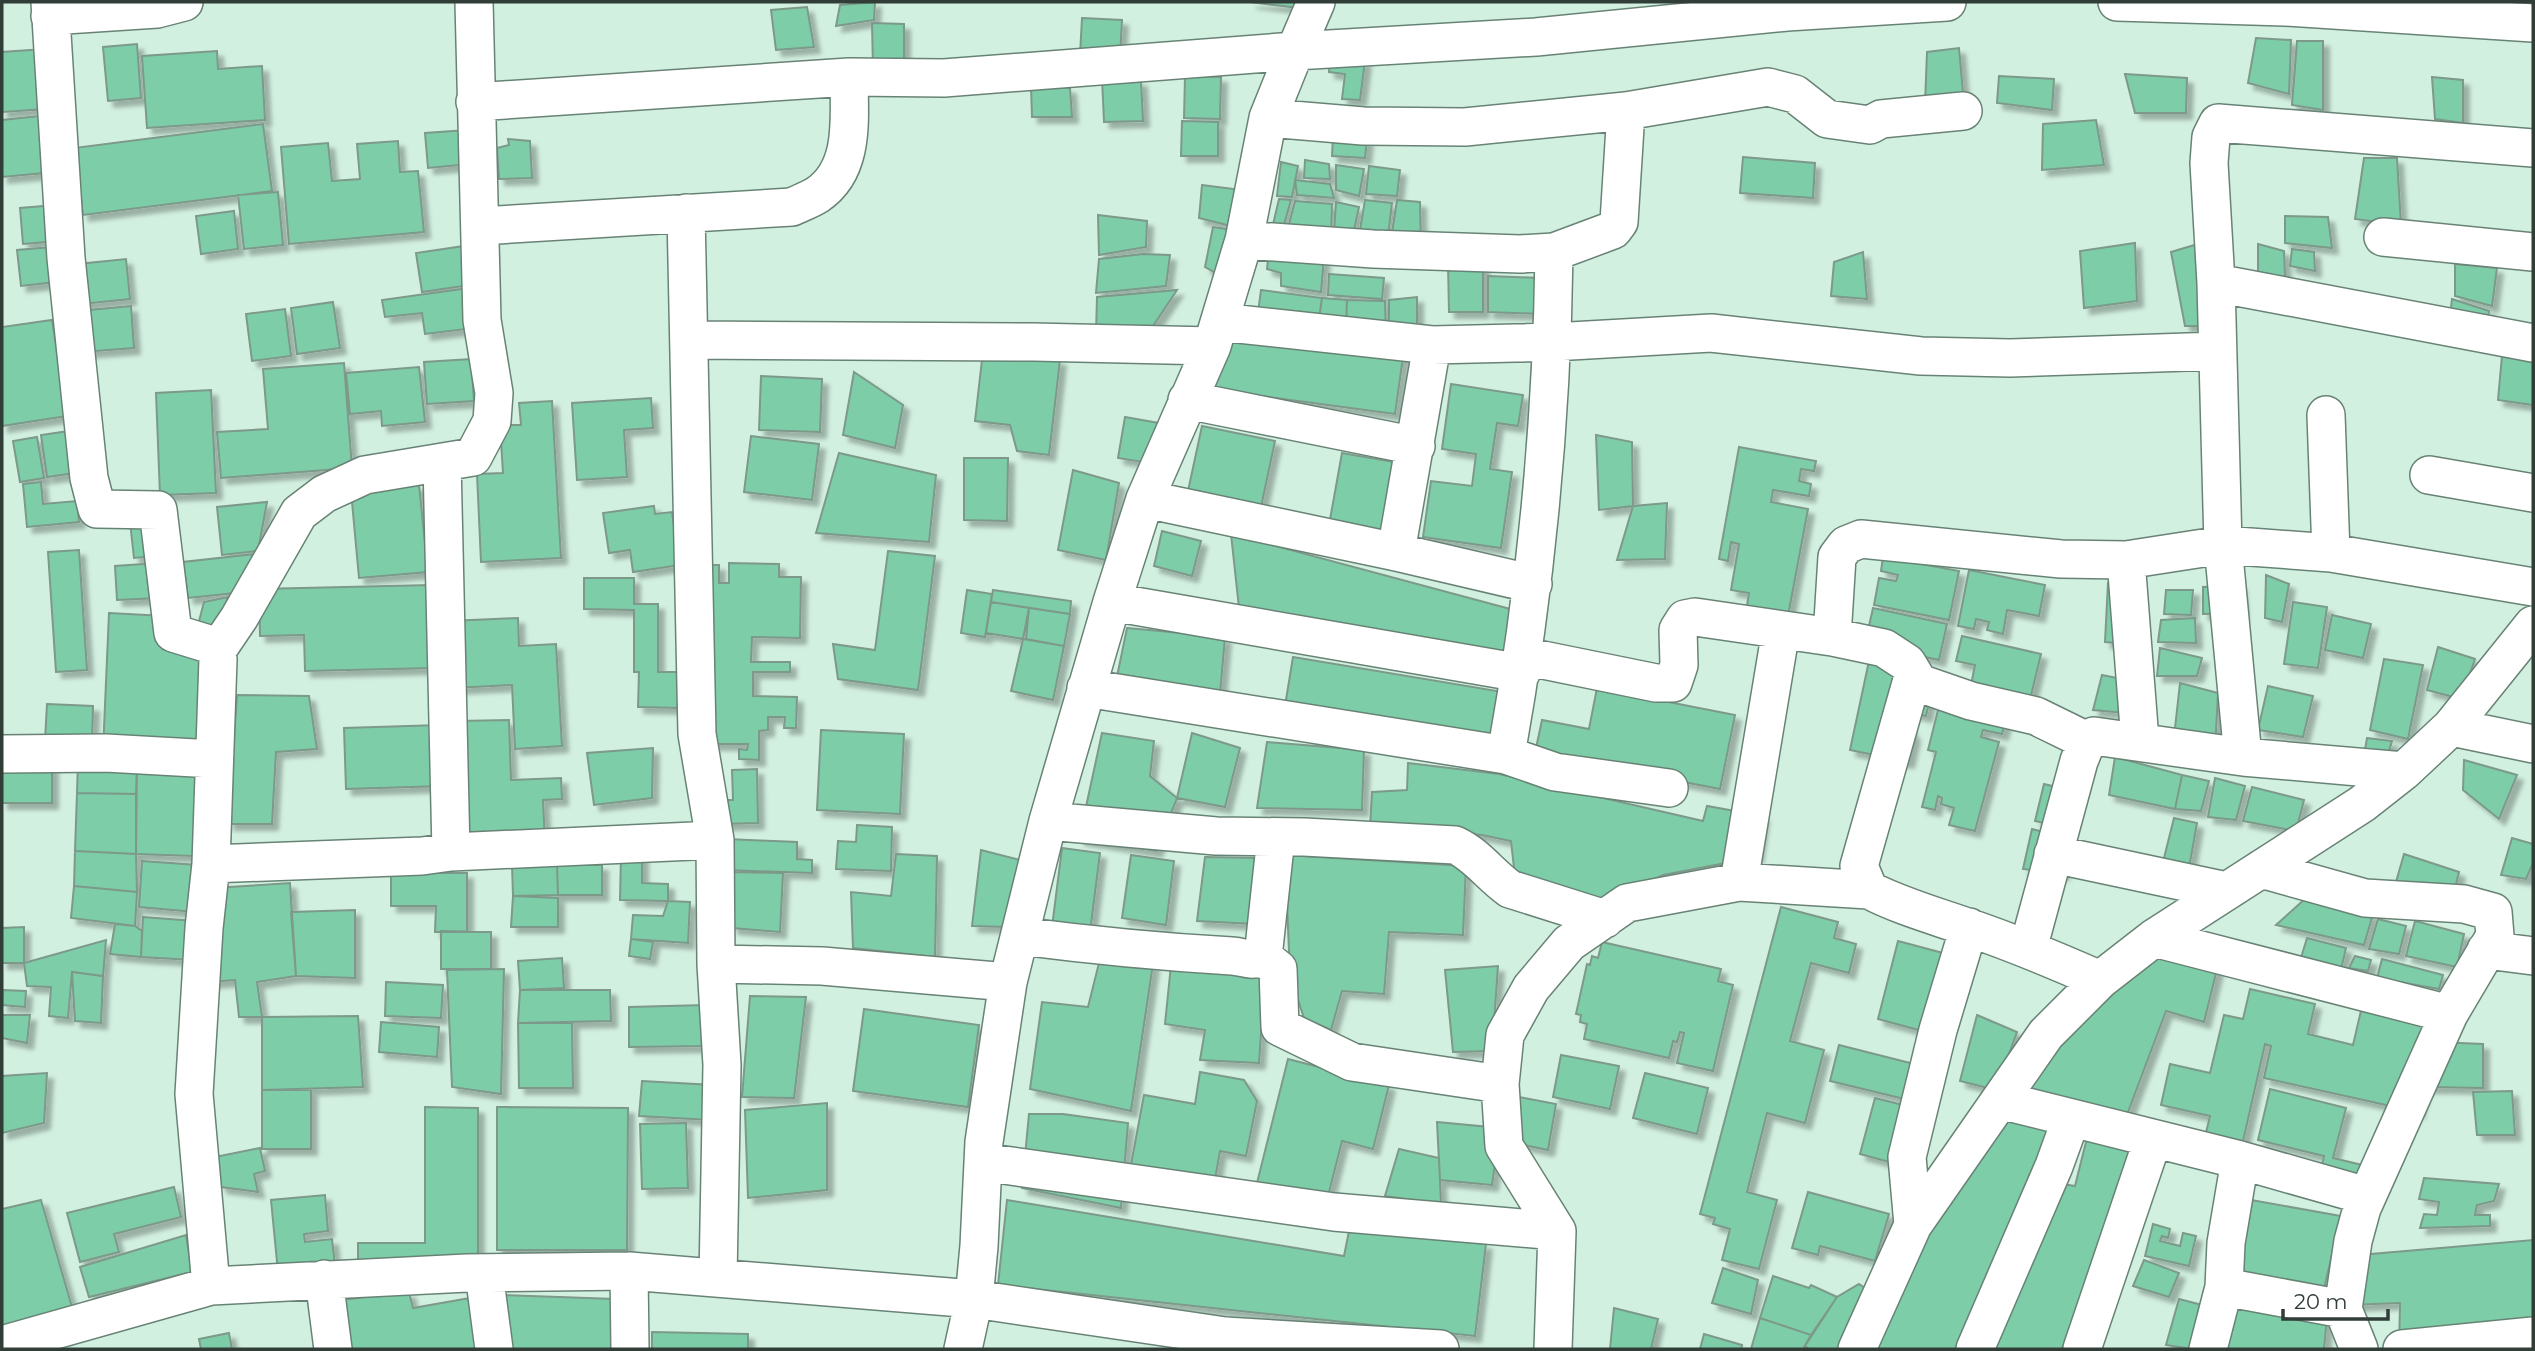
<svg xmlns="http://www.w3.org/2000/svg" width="2535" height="1351" font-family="Montserrat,sans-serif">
<defs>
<filter id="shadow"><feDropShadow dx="6" dy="6" stdDeviation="2" flood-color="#0004"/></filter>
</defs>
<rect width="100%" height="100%" fill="#d2f0e0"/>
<path fill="#7dcea8" stroke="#7d998a" stroke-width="2" filter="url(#shadow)" d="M875,2L874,20L836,26L840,5Z
M1250,2H1307L1306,9Z
M807,7L814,47L776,50L771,10Z
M1082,18L1122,20L1120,57L1080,55Z
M872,23L904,24V73L873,69Z
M2256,38L2291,40L2289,94L2248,83Z
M2297,41H2323V110L2292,105Z
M137,44L141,98L108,101L103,47Z
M1959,48L1964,104H1925L1927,52Z
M44,49L47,109L2,112V52Z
M217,51L218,69L262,66L265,120L147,128L142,56Z
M1330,57L1365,61L1360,100L1342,99L1345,74L1329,72Z
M2125,74L2187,78L2186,113H2135Z
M1185,76L1221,77L1220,119L1184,118Z
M1999,76L2054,79L2052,110L1997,103Z
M2432,77L2463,80V123L2435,119Z
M1102,78L1141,81L1143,121L1104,122Z
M1031,86L1070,88L1072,117H1032Z
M49,115L55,172L2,177V120Z
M2096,120L2104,165L2042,170L2043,124Z
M1182,121L1218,122V156H1181Z
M263,124L272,191L83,215L74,148Z
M467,130L470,164L428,168L425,133Z
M1333,136L1367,139L1365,158L1332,156Z
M508,139L530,141L532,178L499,179L497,148L509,145Z
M398,141L400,172L418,171L424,232L289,244L281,147L328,143L332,181L360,179L357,144Z
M1743,157L1815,163L1813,198L1740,193Z
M2364,158H2397L2401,225L2355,219Z
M1305,160L1329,164L1330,179L1304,178Z
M1281,162L1298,166L1292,197L1277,196Z
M1336,165L1364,169L1359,196L1336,190Z
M1369,166L1400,170L1397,196L1366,194Z
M1295,180L1330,184L1334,198L1297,195Z
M1202,185L1242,190L1235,227L1199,218Z
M278,192L283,245L244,249L238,195Z
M1279,199L1291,200L1281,235L1271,233Z
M1365,200L1392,203L1388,236H1359Z
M1397,200L1420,202L1421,246H1390Z
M1295,201L1332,204L1331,238L1286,236Z
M1336,202L1359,207L1353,235L1334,232Z
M55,205L59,241L23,244L20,208Z
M234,211L238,249L201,254L196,216Z
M1098,215L1147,221L1146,247L1099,255Z
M2285,216L2328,217L2332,248L2285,243Z
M1213,227L1233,230L1223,277L1205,267Z
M2221,237L2227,326H2185L2171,252Z
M2135,243L2137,301L2084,308L2080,251Z
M2258,244L2284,251L2286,301L2258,303Z
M464,246L470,285L422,292L416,253Z
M52,247L56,282L21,286L17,250Z
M1269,249L1324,258L1321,292L1281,286V273L1267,269Z
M2292,249L2314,252L2315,271L2290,266Z
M1863,252L1867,299L1831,296L1834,262Z
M1143,254L1170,255L1166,286L1096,293L1099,259Z
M126,259L130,299L82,304L78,264Z
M1448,264H1483V312H1449Z
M2455,264L2497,268L2492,306L2455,296Z
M1329,274L1384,278L1382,299L1328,295Z
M1488,276L1542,278L1543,314L1488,312Z
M469,288L475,328L425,334L422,313L385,317L382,300Z
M1177,290L1151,329L1096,334L1097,297Z
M1261,290L1322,298L1318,325L1257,320Z
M1417,297V334L1389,333V300Z
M1322,298L1347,300L1346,333L1318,325Z
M2452,299L2489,311L2485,344L2448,333Z
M1347,300L1385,301L1386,334L1346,328Z
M333,302L340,348L297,354L291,308Z
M131,306L134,348L82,352L78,311Z
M285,309L291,356L252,361L246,314Z
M52,320L67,416L2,426V327Z
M1238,328L1404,350L1395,414L1209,389Z
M983,351L1060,360L1049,455L1017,451L1010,425L975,421Z
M2502,356L2533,361V405L2498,400Z
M471,359L474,401L427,404L424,362Z
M344,363L352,468L221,478L217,432L268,429L263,369Z
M419,367L425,422L382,426L381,411L350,414L346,373Z
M854,372L903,405L895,448L843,435Z
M761,376L822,379L820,432L759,430Z
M1451,384L1523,395L1518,426L1497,423L1490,469L1512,472L1501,548L1423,537L1431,481L1472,486L1476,454L1442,449Z
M211,390L216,493L160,495L156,393Z
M651,398L653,428L624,430L627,477L577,480L572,403Z
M552,401L561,558L481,562L477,474L503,473L500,425H521L519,403Z
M1125,417L1176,426L1155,464L1118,458Z
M1202,426L1275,441L1261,507L1188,491Z
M69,431L75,473L47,477L41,435Z
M1596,435L1632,442L1633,506L1599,510Z
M751,436L819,444L812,500L744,492Z
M37,437L44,478L20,482L13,441Z
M1739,447L1816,461L1814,471L1801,469L1799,481L1811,484L1809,496L1773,490L1771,502L1808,509L1785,632L1744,624L1749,593L1731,590L1739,544L1731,542L1728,561L1719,559Z
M839,453L936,475L929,542L816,533Z
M1342,453L1400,463L1387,535L1329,525Z
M964,458H1008L1007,521L964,520Z
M1073,470L1119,483L1106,560L1058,550Z
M41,482L43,504L77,501L79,522L27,527L23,484Z
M419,485L428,572L359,578L351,491Z
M267,502L258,551L222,555L217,507Z
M1667,503L1665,559L1617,560L1633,506Z
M654,506L655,514L672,512L680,565L633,572L630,550L609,553L603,513Z
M152,520L155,556L134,558L130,522Z
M1162,531L1201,541L1192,576L1154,566Z
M1231,534L1514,610L1504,655L1239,608Z
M79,550L87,670L56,672L48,552Z
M888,551L935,556L918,690L838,679L833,644L875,650Z
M255,554L235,593L188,598L183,562Z
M1883,557L1959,571L1949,620L1874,605L1879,578L1896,581L1898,575L1881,571Z
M158,563L160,598L117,600L115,566Z
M729,563L779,564V577H801L800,638L752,637L751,662H790V672H753V696L797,697L796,728H784L785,717H768V730L759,731V760L739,759V749L747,750L748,744H711L704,565H719V583H729Z
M1969,570L2045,585L2039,616L2007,610L2003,634L1987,630L1989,622L1976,619L1974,629L1958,626Z
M2266,575L2289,584L2282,622L2265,618Z
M584,578H634V604H658V672H682V708L638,707L639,672H634V610L584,609Z
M2108,583L2136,587L2141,645L2105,642Z
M431,585L434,668L305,671L304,635L260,636L259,589Z
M2240,585L2242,613L2203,614V587Z
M967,590L992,594L985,637L961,633Z
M993,590L1071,601L1070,614L991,602Z
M2166,590H2193L2191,615L2164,614Z
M228,597L218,631L198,625L204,602Z
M991,602L1029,608L1023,639L986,633Z
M2293,602L2327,607L2318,668L2284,664Z
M1029,608L1070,614L1064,646L1026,639Z
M1873,608L1947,624L1939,660L1865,644Z
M109,613L165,616L208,646L203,755L103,751Z
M2332,615L2371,624L2363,658L2325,650Z
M518,618L519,646L556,644L562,746L515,749L512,685L453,688L449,621Z
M2195,618L2196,643L2158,642L2161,620Z
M1127,628L1225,637L1220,694L1114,691Z
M1962,636L2041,654L2028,708L1969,695L1975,665L1956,661Z
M1023,639L1064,646L1053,700L1011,691Z
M2438,647L2475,659L2461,699L2427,690Z
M2160,648L2202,658L2197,676H2157Z
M1293,657L1503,692L1495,742L1285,706Z
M2384,659L2423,665L2408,739L2370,730Z
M1869,661L1935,675L1926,716L1900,710L1914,736L1908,762L1850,750Z
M2102,675L2142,683L2137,714L2093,710Z
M2180,683L2218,693L2215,749L2173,746Z
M2268,686L2313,696L2303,737L2258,730Z
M1597,688L1735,715L1720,789L1535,753L1542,720L1589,729Z
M237,695L309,696L317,749L276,752L272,824H228Z
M47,704L93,706L92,742L45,740Z
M1939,706L2005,722L2002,734L1983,730L1981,737L1999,742L1975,831L1949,825L1954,808L1941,804L1942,798L1938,796L1935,810L1922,807L1936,752L1928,750Z
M509,720L511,780L561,778L562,799L543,800L545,843L463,845L458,721Z
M440,725L443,786L346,789L344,728Z
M821,730L904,734L900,814L817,810Z
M1102,733L1154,741L1150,776L1177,798L1156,851L1079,839Z
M1192,733L1240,748L1225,807L1177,798Z
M2367,738L2392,741L2383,771L2362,767Z
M1267,742L1364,750L1362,810L1257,808Z
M653,748L652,798L594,805L587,753Z
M2115,757L2182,775L2175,809L2109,795Z
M2464,760L2517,775L2499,819L2463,790Z
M78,761L137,763L136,794L77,793Z
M137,763L198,770L195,856L136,854Z
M1408,763L1499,774L1703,821L1707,806L1763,816L1757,857L1663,875L1601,904L1515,877L1511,841L1482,835L1370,827L1372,792L1407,790Z
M2,766H52V803H2Z
M757,769L758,823L723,824V800H733L732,770Z
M2182,775L2209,781L2201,811L2175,809Z
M2215,778L2245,786L2236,820L2208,817Z
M2044,784L2077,792L2066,828L2035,821Z
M2252,787L2304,800L2296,831L2243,821Z
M77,793L136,794V854L75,851Z
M2174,818L2197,823L2189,868L2163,862Z
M857,825L892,827L891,871L836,869L838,841L856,842Z
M2032,829L2071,839L2063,874L2023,869Z
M2512,838L2533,844V863L2526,879L2501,875Z
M727,839L797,842V859L812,860V873L725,870Z
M1062,848L1100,853L1090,932L1052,927Z
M981,850L1020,860L1008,927L972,926Z
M75,851L136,854L137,892L74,886Z
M896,854L937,856L935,957L853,948L851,892L891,896Z
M2404,854L2459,872L2451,905L2394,889Z
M621,855L642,856V883L668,884V901L620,900Z
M1131,855L1174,861L1166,925L1122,918Z
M1285,855L1466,866L1463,935L1389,932L1384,994L1342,991L1331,1030L1304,1018L1290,975Z
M1205,857L1260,858L1255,924L1197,921Z
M142,861L198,865L195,912L139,907Z
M512,865H557L558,895L513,896Z
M557,865H602V895H558Z
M732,872L783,873L780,932L732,928Z
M391,873H467V932H435L436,906H391Z
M290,883L296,976L257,982L262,1017H239L235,980L210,982L214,888Z
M74,886L137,892L135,926L71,918Z
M513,896L558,898V927H511Z
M2307,897L2373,914L2364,945L2276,925Z
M668,901L690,902L688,943L631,939L633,915L663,916Z
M1781,907L1838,922L1834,938L1856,944L1849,973L1811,963L1790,1041L1824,1050L1805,1123L1767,1113L1747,1192L1777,1200L1759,1269L1722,1260L1730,1229L1713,1224L1715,1218L1700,1214Z
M355,910V978L296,976L291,912Z
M143,917L195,921L193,960L141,957Z
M2378,919L2406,926L2399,954L2369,949Z
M2415,921L2464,934L2457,967L2406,956Z
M115,924L135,926L142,931L141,957L110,954Z
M24,927V963H2V928Z
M441,931L491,932V969H441Z
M2307,938L2346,948L2338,982L2297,971Z
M631,939L653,942L650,959L629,956Z
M106,940L103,976L72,972L68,1018L49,1016L51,987L27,986L24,963Z
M1898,941L1958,957L1937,1035L1878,1019Z
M1602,942L1721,969L1718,981L1733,985L1713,1071L1677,1063L1684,1033L1680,1032L1677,1042L1673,1041L1669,1058L1584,1039L1587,1024L1580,1022L1581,1015L1576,1014L1587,964L1590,965L1592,956L1598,958Z
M2166,950L2218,965L2204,1022L2166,1011L2122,1128L2006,1098L2106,988Z
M2355,956L2371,960L2368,971L2349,968Z
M562,958L564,988L520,990L518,961Z
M1100,959L1153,964L1131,1111L1030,1089L1042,1002L1088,1007Z
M2382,959L2443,975L2439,989L2377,978Z
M1171,965L1265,973L1259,1063L1200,1060L1205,1030L1165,1024Z
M1498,966L1492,1051L1453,1052L1445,970Z
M504,969L501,1094L452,1087L447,970Z
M72,972L103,976L101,1023L75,1021Z
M386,982L443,985L441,1018L385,1016Z
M2250,989L2315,1004L2308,1034L2353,1045L2363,1002L2439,1019L2418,1112L2264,1078L2271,1046L2265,1044L2241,1150L2204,1141L2210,1116L2161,1105L2170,1064L2210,1073L2224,1015L2243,1019Z
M3,990L26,991L25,1007L2,1005Z
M520,990H610L611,1021L518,1023Z
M750,996L806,997L794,1098L742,1097Z
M705,1005L706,1046L629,1047V1007Z
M864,1009L979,1025L968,1107L853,1091Z
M2,1015H30L27,1043L2,1038Z
M1977,1015L2017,1032L1996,1090L1960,1081Z
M358,1016L363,1087L262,1090V1017Z
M381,1022L439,1027L437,1057L379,1052Z
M518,1023H572L573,1088H519Z
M2435,1042L2483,1044V1088L2427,1087Z
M1839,1045L1926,1067L1917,1102L1830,1081Z
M1561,1055L1619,1066L1610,1109L1553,1097Z
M1288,1059L1389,1085L1373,1149L1342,1141L1327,1200L1257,1183Z
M1200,1072L1244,1080L1257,1101L1246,1156L1220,1151L1211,1202L1127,1186L1144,1095L1195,1104Z
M47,1073L44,1123L2,1133V1076Z
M1645,1073L1708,1088L1697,1134L1633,1118Z
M642,1081L713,1085L711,1120L639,1116Z
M2270,1089L2346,1108L2333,1158L2379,1169L2374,1186L2320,1173L2324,1156L2258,1140Z
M262,1090H311V1149H262Z
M2512,1091L2515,1135H2477L2473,1092Z
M1519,1097L1556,1104L1548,1150L1510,1142Z
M1875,1098L1919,1109L1904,1166L1860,1154Z
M827,1103V1190L748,1198L745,1110Z
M425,1107L478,1108V1263H358V1243H425Z
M497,1107L628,1108L627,1250H497Z
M2008,1111L2055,1125L1958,1349H1867L1890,1293Z
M1029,1114H1063L1128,1123L1121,1208L1022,1188Z
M1437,1122L1500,1128L1492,1185L1440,1180Z
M686,1123L688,1188L642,1189L640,1124Z
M2089,1130L2137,1143L2062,1349H1981L2051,1182L2075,1186Z
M260,1148L265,1171L254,1174L258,1192L221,1187L215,1157Z
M1399,1149L1439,1158L1441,1204L1385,1196Z
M2424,1178L2499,1184L2494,1201L2477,1205L2475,1215H2490V1226L2420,1228L2424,1214L2437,1215L2439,1202L2419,1199Z
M174,1187L181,1217L114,1234L119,1252L80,1262L67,1213Z
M1808,1192L1889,1214L1875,1261L1820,1246L1818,1255L1792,1248Z
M325,1195L328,1231L304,1234L305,1242L332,1239L335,1266L278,1272L271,1200Z
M2240,1198L2341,1216L2323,1293L2230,1273Z
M41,1200L74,1314L2,1335V1209Z
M1007,1200L1344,1256L1349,1231L1486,1244L1475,1336L998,1285Z
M2153,1224L2170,1229L2168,1238L2162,1236L2160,1241L2180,1246L2183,1233L2196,1236L2189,1266L2145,1256Z
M186,1235L192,1272L89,1297L80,1267Z
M2533,1240V1349H2399L2400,1303L2347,1305L2348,1256Z
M2144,1260L2179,1273L2169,1297L2133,1286Z
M1723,1268L1758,1280L1751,1314L1712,1303Z
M1773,1276L1809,1288L1811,1285L1837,1297L1811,1335L1760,1318Z
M1859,1284L1873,1293L1846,1349H1809L1805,1346L1837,1297Z
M409,1292L413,1308L487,1295L486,1349H349L341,1300Z
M502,1295L615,1299V1349H510Z
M2179,1299L2206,1306L2192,1349L2166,1345Z
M2224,1299L2327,1317L2324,1349H2218Z
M1614,1308L1658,1319L1651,1349H1610Z
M1760,1318L1811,1335L1803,1349H1751Z
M652,1332L748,1334V1349H652Z
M229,1333L232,1349H201L199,1339Z
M1704,1334L1742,1345L1741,1349H1700Z"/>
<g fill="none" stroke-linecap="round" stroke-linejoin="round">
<g stroke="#688375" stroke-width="40">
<path id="minor" d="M50,2L66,258L89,478L97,509L158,510L173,633L212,645L216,652
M2117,2L2285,7L2533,23
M50,16L157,9L184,2
M475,102L849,77L944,78L1295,51L1316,2
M1268,118L1363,126L1465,127L1626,111L1768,87L1795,94L1827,119L1870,125L1881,119L1963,111
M686,213L697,734L715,840L716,964
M480,226L792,207C800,203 809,200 817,195C856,169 849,117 849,77
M2383,237L2533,252
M1244,240L1373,249L1520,254L1554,252L1613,230L1619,222L1626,111
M2216,283L2533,343
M1220,322L1432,345L1553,342L1711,333L1921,356L2010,358L2217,351
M689,340L1033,342L1212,346
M1187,400L1416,446
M2326,415L2331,553
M442,462L451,852
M2429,475L2533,493
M1145,499L1396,552L1533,584
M1396,552L1432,345
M2126,560L2140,741
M1112,602L1521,673
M1832,637L1884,648L1907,663L1919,683L1971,701L2036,716L2087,741
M1523,656L1656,683H1673L1679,665L1678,630L1685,619L1695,617L1832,637L1837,557L1846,545L1861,539L2061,559L2126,560L2223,545L2331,553L2533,587
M1913,676L1859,866L1869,890C1902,907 1936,916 1970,928C2014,943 2057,961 2100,980
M1086,688L1506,755L1555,772L1669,788
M2451,727L2533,744
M2,754L106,753L213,759
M1506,755C1536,588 1552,421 1554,252
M2243,757L2223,545L2216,283L2209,163L2211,137L2218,123L2533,148
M1048,821L1216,836L1304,837L1455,845C1477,855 1490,875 1510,889L1605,919
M2053,854L2227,891
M211,864L422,856L451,852L715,840
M2261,869L2365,898L2464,904L2493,912L2495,936L2449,1014L2362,1208
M1739,882L1781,630
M1020,936C1090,945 1161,952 1232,956C1246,957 1248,962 1263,957
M2154,938L2449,1014
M2028,949L2079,761L2087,741L2094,736L2243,757L2404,771
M2486,950L2533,956
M1263,957L1278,969L1280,1027L1352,1062L1500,1084
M1263,957L1276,837
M2000,1100L2240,1160L2356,1193L2362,1208L2353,1241L2343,1309L2359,1349
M983,1162L1334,1212L1557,1231
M1913,1225L1907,1157L1938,1030L1969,927
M629,1271L630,1349
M484,1273L494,1349
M718,1278L722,1065L716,964L822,966L1008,982
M324,1279L333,1349
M211,1286L194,1094L204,928L211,864L218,659L216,652L239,618L299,513L324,494L365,475L473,457L492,421L494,393L482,320L474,2
M2224,1287L2343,1309
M2,1345L211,1286L467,1273L629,1271L974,1299L1225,1336L1440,1349
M963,1349L974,1299L979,1246L984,1142L1008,982L1048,821L1112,602L1145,499L1212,346L1244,240L1268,118L1295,51L1536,37L1787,12L1947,2
M1553,1349L1557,1231L1504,1146L1500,1084L1505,1035L1531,988L1569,943L1627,903L1739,882L1869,890
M1857,1349L1913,1225L2046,1034L2100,980L2154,938L2362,804L2404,771L2451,727L2533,625
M1975,1349L2054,1166L2071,1119
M2082,1349L2153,1139
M2208,1349L2224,1287L2226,1243L2240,1160
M2402,1349L2533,1336"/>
</g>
<use href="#minor" stroke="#fff" stroke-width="37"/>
</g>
<rect width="2535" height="1351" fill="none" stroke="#313d37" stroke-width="7"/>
<path d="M2283 1309v10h105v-10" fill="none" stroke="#313d37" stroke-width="3.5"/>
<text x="2294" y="1309" font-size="21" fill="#313d37" stroke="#ffffff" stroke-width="5" paint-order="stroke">20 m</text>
</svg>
